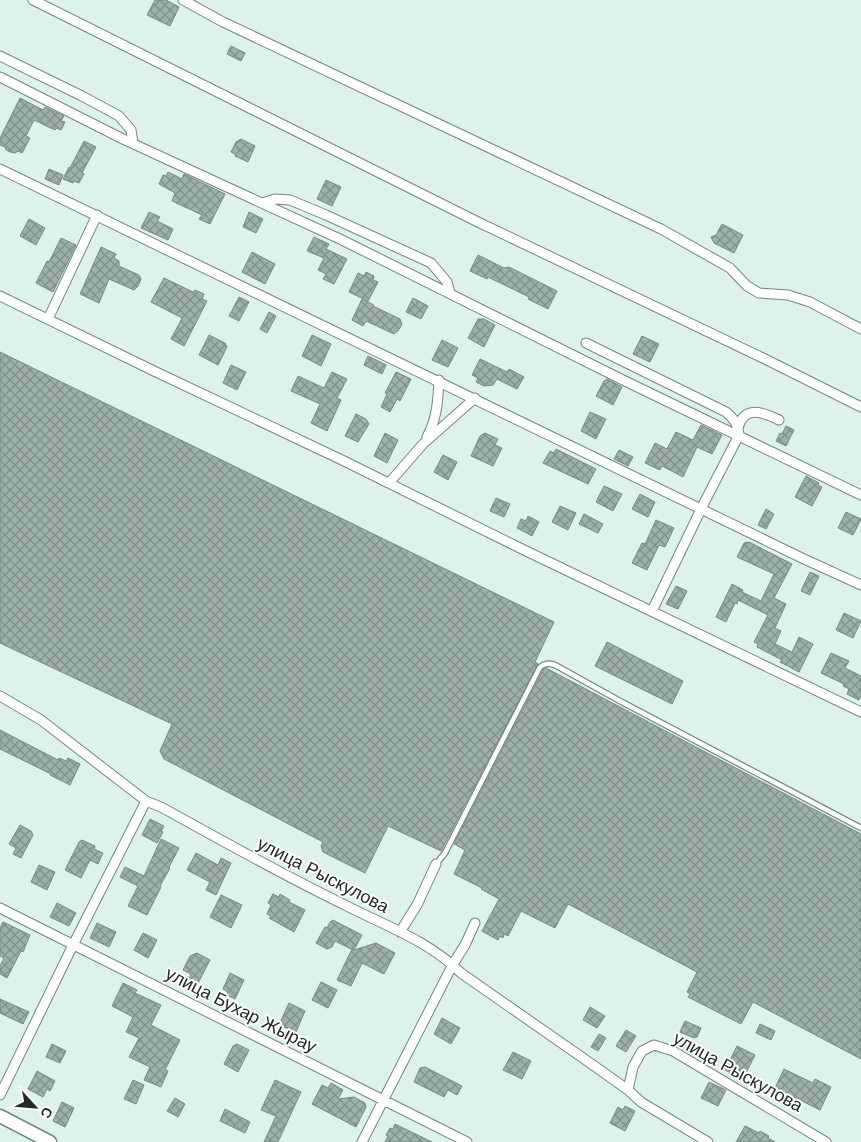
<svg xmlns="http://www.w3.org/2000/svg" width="861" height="1142" font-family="'DM Sans',sans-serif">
<defs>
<pattern id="building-cross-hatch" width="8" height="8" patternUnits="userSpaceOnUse" patternTransform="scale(1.25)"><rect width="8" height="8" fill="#9db1aa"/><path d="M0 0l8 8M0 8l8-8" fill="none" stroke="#80908a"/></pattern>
</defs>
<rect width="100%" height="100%" fill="#dcf2ea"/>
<path fill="url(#building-cross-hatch)" stroke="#778b84" d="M155,0H166L179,7L170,26L147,15Z
M231,46L245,53L241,61L227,54Z
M20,98L43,110L45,107L64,116L61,121L65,122L61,130L57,128L55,130L34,120L26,136L30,138L22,153L18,151L15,153L10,152L6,150L5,147L0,145V138Z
M241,139L255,146L248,162L235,156V154L231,152L236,142Z
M84,141L96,147L82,173L84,174L79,183L74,181L73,183L63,179L69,167L70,168Z
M49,169L63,175L59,185L45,179Z
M168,172L182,179L184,174L225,194L210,224L199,219L202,215L172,201L175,193L159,184L163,175L166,176Z
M326,180L341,187L332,206L317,199Z
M149,212L160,217L157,221L173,229L168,240L141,228Z
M249,212L263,219L256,233L243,227Z
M29,219L45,228L36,245L20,236Z
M722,224L743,235L734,253L714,243L711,237L716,235Z
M314,237L329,244L326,249L347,259L334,284L323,279L326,274L318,270L324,258L307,251Z
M61,238L76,245L53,292L36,283L47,261L49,262Z
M101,247L116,254L114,258L119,261V266L139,275L141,279L138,286L134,290L109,279L99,303L80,294Z
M252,252L275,264L265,284L242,272Z
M478,255L504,268L509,267L557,291L548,309L528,299L529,297L488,277L487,279L470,271Z
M366,272L374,276L373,280L378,282L368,301L349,292L358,273L364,276Z
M164,278L193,292L195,290L204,294L202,299L207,301L184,346L171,339L182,318L151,302Z
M239,297L249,302L239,321L229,316Z
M413,298L428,306L421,319L406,312Z
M362,299L374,305L373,306L400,319L402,324L398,331L394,334L366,321L363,326L352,320Z
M269,312L276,316L267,333L260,329Z
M478,319H484L495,325L484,347L468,338Z
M209,335L225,343L227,347L218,365L199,355Z
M312,335L331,344L321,366L302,356Z
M642,336L659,344L650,362L633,354Z
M442,340L458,348L448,367L432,360Z
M0,352L554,622L535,662L538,664L441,851L388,826L365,873L323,852L321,846L323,842L164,759L160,751L172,724L0,643Z
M368,356L386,365L382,374L364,365Z
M480,359L507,372L509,369L524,377L517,389L497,379L493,385L484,386L476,382L478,378L472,375Z
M231,365L246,372L237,390L223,383Z
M332,372L347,379L337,398L341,400L327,431L311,423L320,404L291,391L298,376L324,388Z
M396,372L411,379L400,401L397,399L390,412L381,407L387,394L385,393Z
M607,379L622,387L613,405L596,396L604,381Z
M590,412L606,419L596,439L581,431Z
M356,414L366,419L369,424L358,442L345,436Z
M701,425L722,435L712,454L697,447L683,477L662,466L660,470L645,463L655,443L667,449L676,432L693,440Z
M786,426L794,430L786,446L776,441L780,433L782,434Z
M385,433L398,440L387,463L374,456Z
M485,433L498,439L495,445L502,448L493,466L471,456L480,436Z
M556,449L596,469L588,484L543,463L550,451L554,453Z
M619,450L633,457L628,466L614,459Z
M443,455L457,462L448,480L434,472Z
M806,476L819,483L818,485L822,487L812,506L795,497Z
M604,486L622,494L613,511L596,502Z
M640,494L655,502L648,517L632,509Z
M496,498L510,504L504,517L490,511Z
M560,506L576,513L568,530L552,522Z
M766,509L774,514L766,529L758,525Z
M846,512L861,519L853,535L838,528Z
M584,514L603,524L598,533L579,524Z
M528,516L539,522L532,536L517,528L521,519L526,521Z
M656,520L674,528L665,547L659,545L647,570L632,563L642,543L645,544Z
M749,542L792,564L774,598L786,604L775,628L781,631L775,644L792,652L799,637L813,644L799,672L780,662L782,660L757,647L758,644L754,642L768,615L738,600L737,604L735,603L726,622L716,617L732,584L743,590L742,592L761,601L774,574L737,557L744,543Z
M810,572L819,576L810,595L801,591Z
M676,586L687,591L678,609L666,604Z
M844,613L861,621L853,638L836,630Z
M607,642L683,681L672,704L595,666Z
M831,653L849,661L845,668L861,676V695L859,700L847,694L849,689L843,686L844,684L821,673Z
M546,668L861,834V1059L753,1002L741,1024L688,997L690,994L687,992L697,972L568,904L555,928L521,911L508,936L504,934L503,938L500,936L498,940L482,931L499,899L481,889L482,888L454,874L465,850L454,844L543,670Z
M0,730L58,760L59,758L66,761L68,758L80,764L70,785L50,775L51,774L0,749Z
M150,819L164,826L161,831L163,832L157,843L142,835Z
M20,825L31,831L33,835L21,858L13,854L16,848L9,844Z
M161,839L179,848L169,867L170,868L160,886L161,887L147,915L128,906L138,886L120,877L125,867L144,876Z
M82,840L95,846L94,849L103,853L98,864L90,860L81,878L65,870L79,842Z
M196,853L218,865L221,858L231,863L216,895L206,890L210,882L187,870Z
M39,865L55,872L47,890L31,882Z
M273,894L279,897L280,894L290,900L289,902L305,910L294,932L269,918L271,916L267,914L271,905L268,903Z
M221,895L242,905L231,928L210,917Z
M57,903L76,913L69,926L50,917Z
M333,920L362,935L354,950L376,943L395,953L384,974L362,963L351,986L337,980L351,951L353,950L335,941L332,947L327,949L316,943L325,927L327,928L330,922Z
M3,922L30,935L23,952L21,951L7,978L0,974V966L4,958L0,956V928Z
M97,923L116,932L109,947L90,938Z
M143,933L157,940L148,958L134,950Z
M197,953L210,960L195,989L186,985L191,974L183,970L190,956Z
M230,973L244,980L235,999L227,995L228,992L223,989Z
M321,982L337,990L328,1008L312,1000Z
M123,983L137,990L135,993L161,1005L151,1025L180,1040L165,1070L168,1071L161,1087L144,1080L150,1067L129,1057L139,1038L126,1032L133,1017L112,1006Z
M0,999L29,1012L23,1024L0,1013Z
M289,1003L305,1011L296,1032L279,1025Z
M590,1007L605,1016L597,1028L583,1020Z
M442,1018L460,1028L451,1044L434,1034Z
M685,1021L701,1028L697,1037L694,1038L680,1032Z
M760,1024L775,1031L771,1040L756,1033Z
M626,1030L636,1036L626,1052L616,1046Z
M599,1034L606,1038L598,1051L591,1047Z
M52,1044L66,1051L60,1063L46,1057Z
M237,1044L249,1050L238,1072L224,1064L233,1046Z
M737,1046L755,1055L743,1079L725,1070Z
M513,1052L531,1061L522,1079L503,1070Z
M425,1067L462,1086L457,1095L448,1090L444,1097L414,1082L420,1068Z
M784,1069L813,1083L815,1079L831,1087L820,1110L792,1096L791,1099L778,1093L780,1090L775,1088Z
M37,1071L55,1081L50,1091L47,1089L43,1097L28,1089Z
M133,1080L144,1085L136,1104L124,1099Z
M275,1080L301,1092L278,1142H264L276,1116L261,1110Z
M709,1082L726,1090L718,1106L701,1098Z
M331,1083L343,1090L338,1099L354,1097L365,1103L366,1107L356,1127L312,1104L322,1085L328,1088Z
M175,1098L185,1104L178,1117L167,1111Z
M62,1102L74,1108L65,1127L53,1121Z
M625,1106L635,1111L625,1131L610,1123L618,1107L623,1110Z
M225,1109L250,1122L245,1133L220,1121Z
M395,1124L432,1142H385L388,1136L386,1135L390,1128L393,1129Z
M745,1126L759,1133L760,1131L769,1136L768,1138L775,1142H736Z"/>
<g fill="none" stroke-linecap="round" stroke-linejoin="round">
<g stroke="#738780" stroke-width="7">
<path id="lane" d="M436,864L445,853L540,667C546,663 549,663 555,665L620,701L861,828"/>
</g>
<g stroke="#738780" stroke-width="11">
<path id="street" d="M33,0L478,222L765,359L861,407
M183,0L223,22L661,229L730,268L747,286L759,293L788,295L810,302L861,329
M0,56L82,96L119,116L131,130L133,143
M0,77L125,140L342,240L625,381L861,495
M0,169C269,297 537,427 804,559L861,585
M262,203L275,199L290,200L326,215L431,263L447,282L450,293
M0,296L154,371L342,460L522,549L861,712
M48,319L97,215
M586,343L726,412C734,419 738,424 739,435L704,503L652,611
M738,428C744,405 763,412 779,420
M427,437C437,419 438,400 439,380
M389,483L423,444L475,398
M0,696L41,720L146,801L161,807C221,840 281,874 343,904C383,925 428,940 461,973L593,1065L628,1090L641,1102L708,1142
M0,908L467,1142
M400,932L417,905L436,864
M628,1090L633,1067L642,1051L654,1045L673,1051L826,1142
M0,1095L73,945L146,801
M362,1142L453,964L465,945L475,923"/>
</g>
<g stroke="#738780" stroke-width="15">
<path id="secondary" d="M0,1116L50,1142"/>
</g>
<use href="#lane" stroke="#fff" stroke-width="4.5"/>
<use href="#street" stroke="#fff" stroke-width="9"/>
<use href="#secondary" stroke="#fff" stroke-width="12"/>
</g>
<g text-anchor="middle" stroke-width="4" stroke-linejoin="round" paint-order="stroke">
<g font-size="18" fill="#222a27" stroke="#fff">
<text transform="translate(323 875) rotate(27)" y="6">улица Рыскулова</text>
<text transform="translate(241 1010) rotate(27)" y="6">улица Бухар Жырау</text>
<text transform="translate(738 1072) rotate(29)" y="6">улица Рыскулова</text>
</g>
</g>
<g transform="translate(35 1107) rotate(116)" stroke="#ffffff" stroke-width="4" paint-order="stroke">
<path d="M0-4L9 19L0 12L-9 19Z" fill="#222a27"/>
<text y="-8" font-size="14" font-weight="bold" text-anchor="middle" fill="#222a27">С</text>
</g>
</svg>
